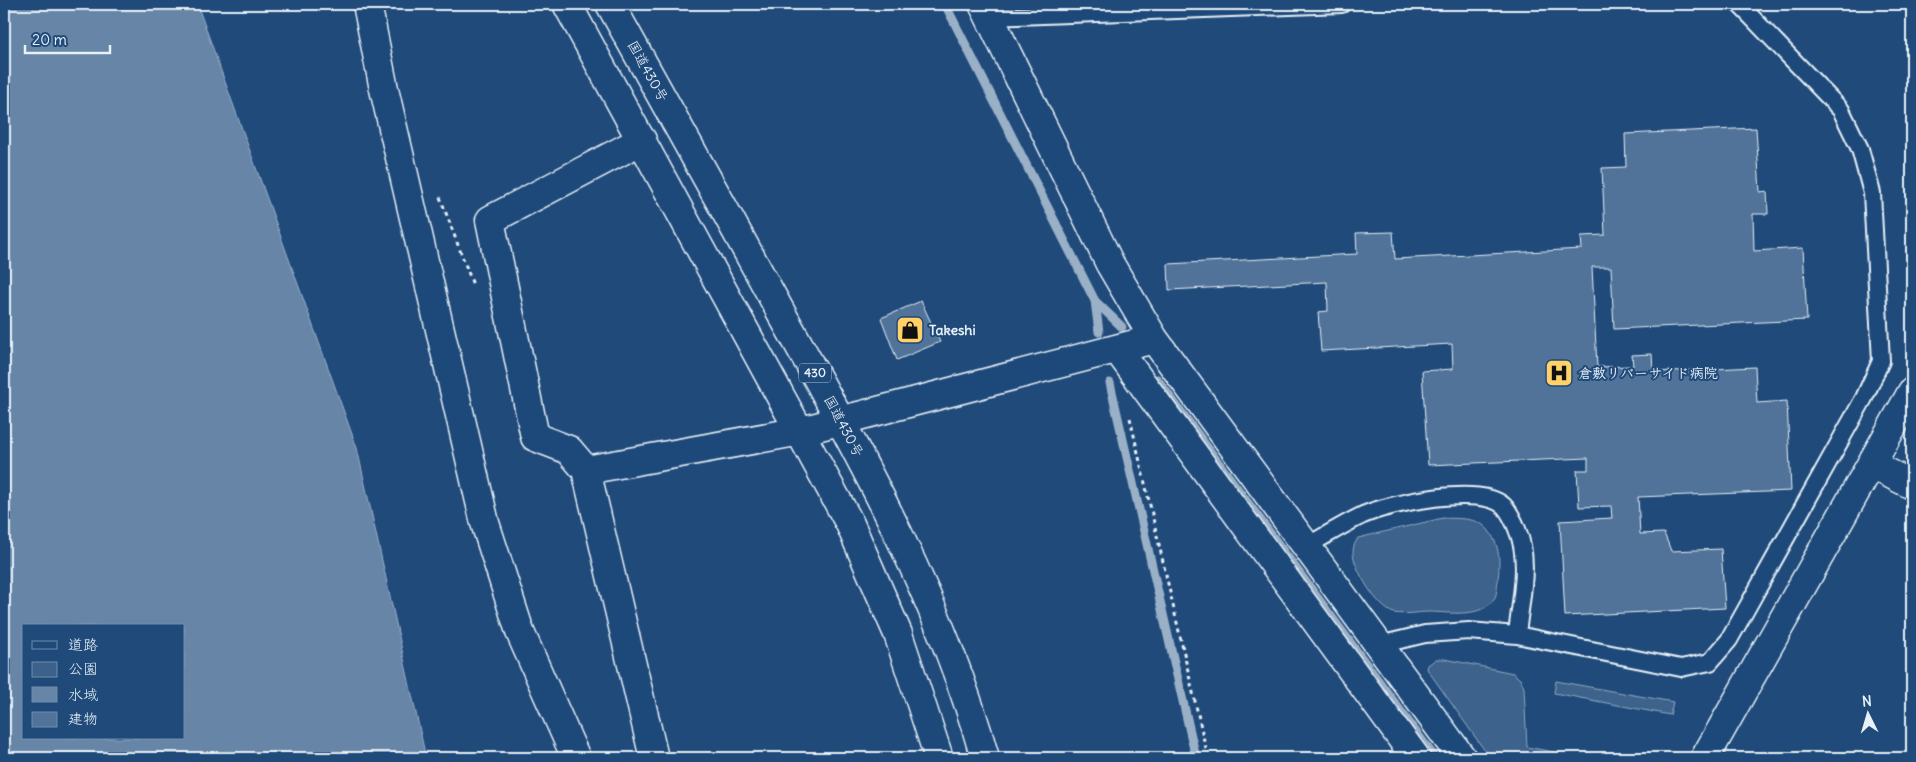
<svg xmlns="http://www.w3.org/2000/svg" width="1916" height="762" font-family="Delius,'Klee One',sans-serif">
<rect width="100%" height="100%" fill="#1f4a7a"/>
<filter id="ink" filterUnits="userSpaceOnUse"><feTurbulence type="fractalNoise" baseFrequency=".02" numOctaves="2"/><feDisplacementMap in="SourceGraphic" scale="10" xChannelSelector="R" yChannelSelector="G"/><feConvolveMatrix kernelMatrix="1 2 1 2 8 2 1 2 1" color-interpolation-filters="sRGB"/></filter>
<g filter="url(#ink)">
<path fill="#3c628c" stroke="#92aac2" d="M1443,518C1471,519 1487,517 1497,547C1500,558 1499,570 1498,581C1497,586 1497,595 1494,599C1481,619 1448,612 1429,612C1418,612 1405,615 1394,613C1378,609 1353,568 1353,552C1353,546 1355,543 1358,538Z
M1436,659H1445L1513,673L1521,680L1524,688L1527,747L1586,758H1490L1427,669L1428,665Z
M1556,681L1673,702L1670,715L1554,693Z"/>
<path fill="#6685a7" stroke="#9ab0c7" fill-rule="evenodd" d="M4,4H197L357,448L426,758H4ZM24,626H184V738H24Z"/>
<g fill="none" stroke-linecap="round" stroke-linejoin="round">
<path stroke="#9ab0c7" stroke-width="9" d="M945,4L1095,301L1122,327
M1095,301L1099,332
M1157,379L1435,758
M1110,383L1196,758"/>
</g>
<path fill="#517399" stroke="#e8f1f8" d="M1756,128L1760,192L1767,191L1768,214H1753L1754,251L1803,248L1807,320L1614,329L1611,267H1592L1597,367L1633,366L1632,355L1652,354L1653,372L1755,367L1757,403L1787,401L1791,491L1638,497L1640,534L1664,533L1671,551L1721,549L1725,608L1565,616L1560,521L1612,518L1611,506L1579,507L1577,470H1588V458L1428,465L1422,371L1453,369L1452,344L1321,351L1318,312L1328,311L1327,282L1169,290L1168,264L1357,254L1356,233L1393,232L1395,259L1582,249L1581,236L1605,235L1602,168L1626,167L1625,134Z
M921,301L940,342L897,360L881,318Z"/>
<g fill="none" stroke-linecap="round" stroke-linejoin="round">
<g stroke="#e8f1f8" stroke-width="20">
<path id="lane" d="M990,17L1342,4
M1307,546C1325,536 1344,524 1363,515C1390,503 1481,484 1504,506C1509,511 1515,523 1517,529C1531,561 1520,602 1517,635
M1379,645L1425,634L1469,631L1517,635L1681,668L1710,662L1729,640L1864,398L1881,361L1872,193L1860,149L1841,110L1739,4"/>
</g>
<g stroke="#e8f1f8" stroke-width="31">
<path id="street" d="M642,140L490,220L535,437L569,450L586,470L654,758
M1117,349L1416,758
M1871,464L1912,485
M586,470L801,431
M1705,758L1912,392"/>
</g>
<g stroke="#e8f1f8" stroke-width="31">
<path id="secondary" d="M367,4L384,89L485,523L520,632L576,758
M983,4L1110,264L1154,339L1462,758
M801,431L1154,339"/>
</g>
<g stroke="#e8f1f8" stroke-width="31">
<path id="highway" d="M567,4L850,524L898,634L939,758
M610,4C670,111 730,219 789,327C866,465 942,605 985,758"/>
</g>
<path stroke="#e8f1f8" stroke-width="3" stroke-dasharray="4 4" stroke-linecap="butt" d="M440,197L473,285
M1130,418L1208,758"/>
<use href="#lane" stroke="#1f4a7a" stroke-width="16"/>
<use href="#street" stroke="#1f4a7a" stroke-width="28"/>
<use href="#secondary" stroke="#1f4a7a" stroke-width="28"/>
<use href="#highway" stroke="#1f4a7a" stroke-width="28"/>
</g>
</g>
<defs>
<g id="shop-square" transform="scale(1.4375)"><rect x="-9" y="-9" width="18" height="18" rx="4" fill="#ffd166" stroke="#1f4a7a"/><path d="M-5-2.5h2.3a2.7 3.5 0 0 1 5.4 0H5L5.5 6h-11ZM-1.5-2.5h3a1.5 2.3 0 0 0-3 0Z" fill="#111"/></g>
<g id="hospital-square" transform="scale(1.4375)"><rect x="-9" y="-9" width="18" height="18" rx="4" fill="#ffd166" stroke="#1f4a7a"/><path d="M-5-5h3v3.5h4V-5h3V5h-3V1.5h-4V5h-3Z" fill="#111"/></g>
</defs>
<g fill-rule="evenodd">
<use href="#shop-square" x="910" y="330"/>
<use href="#hospital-square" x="1559" y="373"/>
</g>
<g text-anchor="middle" stroke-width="4" stroke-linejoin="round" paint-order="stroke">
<rect fill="#1f4a7a" stroke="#acbfd2" stroke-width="1" x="799" y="363.5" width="32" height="19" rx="4"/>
<g font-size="12" font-weight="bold" fill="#e8f1f8">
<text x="815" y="377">430</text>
</g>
<g font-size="14" fill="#e8f1f8" stroke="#1f4a7a">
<text transform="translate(648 71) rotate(61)" y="5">国道430号</text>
<text transform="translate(844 426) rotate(62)" y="5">国道430号</text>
</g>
<g font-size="14" font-weight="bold" fill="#e8f1f8" stroke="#1f4a7a" text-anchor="start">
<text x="929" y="335">Takeshi</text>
<text x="1578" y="378">倉敷リバーサイド病院</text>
</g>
</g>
<rect width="1916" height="762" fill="none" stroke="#1f4a7a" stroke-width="20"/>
<rect x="10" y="10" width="1896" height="742" fill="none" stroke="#e8f1f8" stroke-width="2" filter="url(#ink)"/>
<rect x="22" y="624" width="162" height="115" fill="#1f4a7a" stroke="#6f8dac"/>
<rect x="32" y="641" width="25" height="8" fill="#1f4a7a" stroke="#6f8dac"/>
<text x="68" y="650" font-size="15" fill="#e8f1f8">道路</text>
<rect x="32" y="662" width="25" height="15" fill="#3c628c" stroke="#6f8dac"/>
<text x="68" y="674" font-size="15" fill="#e8f1f8">公園</text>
<rect x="32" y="687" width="25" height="15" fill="#6685a7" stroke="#6f8dac"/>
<text x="68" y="700" font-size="15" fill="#e8f1f8">水域</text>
<rect x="32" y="712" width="25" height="15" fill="#517399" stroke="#6f8dac"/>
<text x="68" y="724" font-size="15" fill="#e8f1f8">建物</text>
<g transform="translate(1868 714) rotate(355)" stroke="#1f4a7a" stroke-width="4" paint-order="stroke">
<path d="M0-4L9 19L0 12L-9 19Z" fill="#e8f1f8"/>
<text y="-8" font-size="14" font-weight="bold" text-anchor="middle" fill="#e8f1f8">N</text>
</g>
<path d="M25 45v8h85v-8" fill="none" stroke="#e8f1f8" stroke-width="2.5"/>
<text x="32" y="45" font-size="15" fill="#e8f1f8" stroke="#1f4a7a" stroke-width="4" paint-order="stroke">20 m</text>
</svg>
